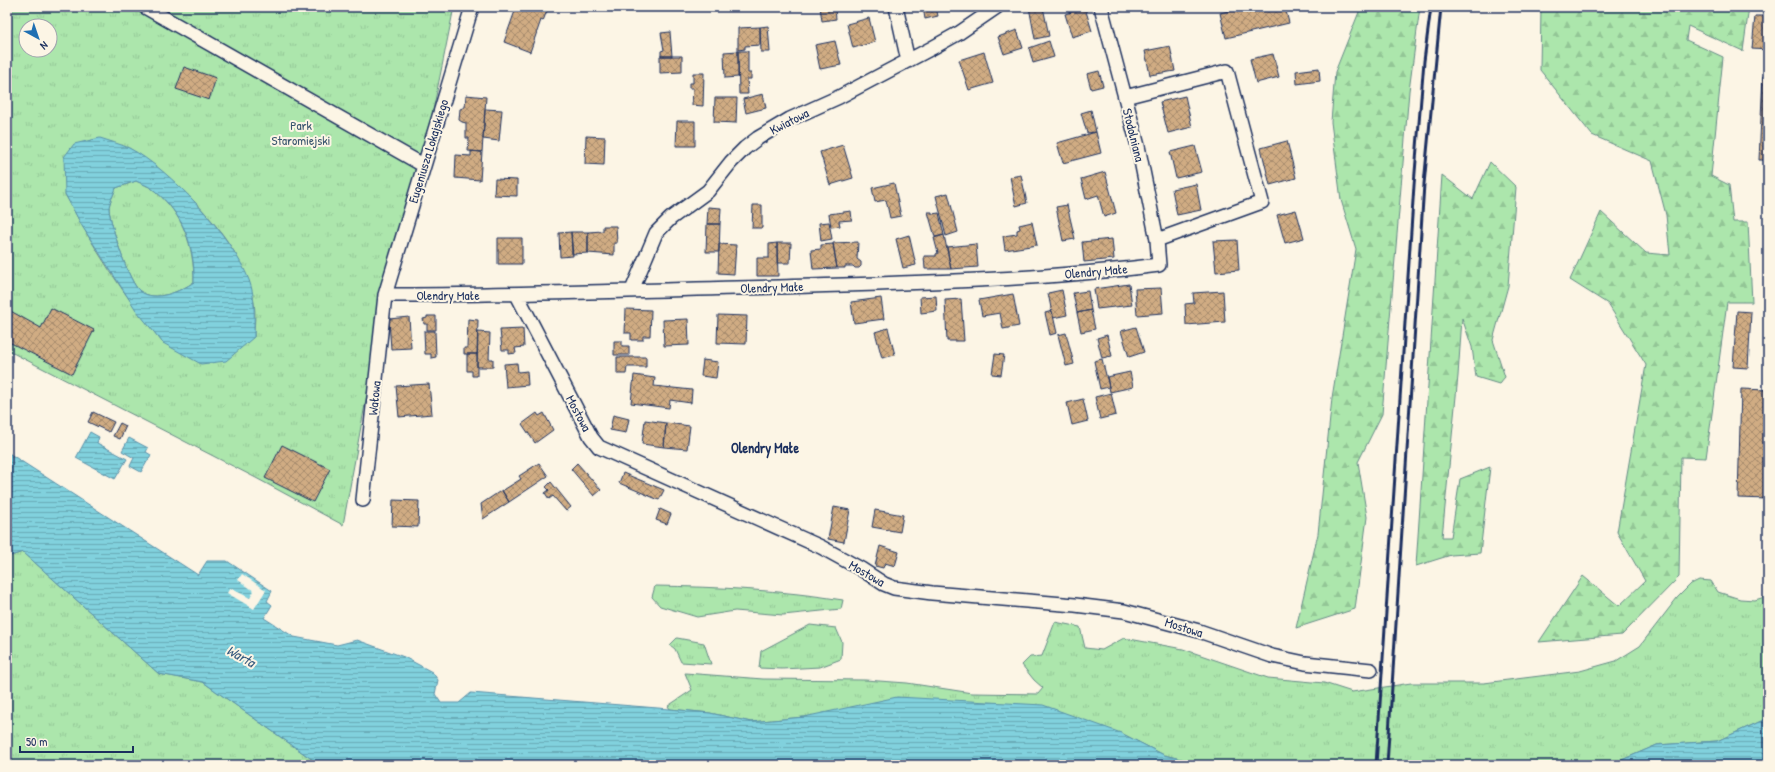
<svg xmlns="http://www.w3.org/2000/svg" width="1775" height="772" font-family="'Patrick Hand',sans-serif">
<defs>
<pattern id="grass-tufts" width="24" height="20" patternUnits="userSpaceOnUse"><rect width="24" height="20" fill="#ace6ac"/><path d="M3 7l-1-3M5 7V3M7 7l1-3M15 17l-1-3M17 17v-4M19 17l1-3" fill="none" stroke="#93c696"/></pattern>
<pattern id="forest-firs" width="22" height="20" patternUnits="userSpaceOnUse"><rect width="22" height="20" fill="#ace6ac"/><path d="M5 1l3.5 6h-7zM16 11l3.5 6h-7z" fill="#93c696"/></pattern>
<pattern id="water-rules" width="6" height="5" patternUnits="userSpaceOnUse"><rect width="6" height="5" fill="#81d1dd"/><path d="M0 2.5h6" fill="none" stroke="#69aab6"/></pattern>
<pattern id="building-cross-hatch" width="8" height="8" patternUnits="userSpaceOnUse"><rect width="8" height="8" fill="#d0ac83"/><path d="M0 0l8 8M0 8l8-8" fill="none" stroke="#a88c6e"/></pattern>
</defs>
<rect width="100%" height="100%" fill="#fcf5e5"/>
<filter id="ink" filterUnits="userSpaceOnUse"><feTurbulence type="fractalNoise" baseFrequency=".025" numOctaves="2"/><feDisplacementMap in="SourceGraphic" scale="8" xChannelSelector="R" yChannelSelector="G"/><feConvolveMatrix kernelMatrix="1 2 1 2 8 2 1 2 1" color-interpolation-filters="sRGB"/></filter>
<g filter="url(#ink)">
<path fill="url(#grass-tufts)" stroke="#648a85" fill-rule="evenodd" d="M7,7H454L424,155L385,295L343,525L256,478L7,350ZM26,26H50V50H26ZM129,148C140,156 154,163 164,173C203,207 245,251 254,303C256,314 254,326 254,337L163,343C125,297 93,248 65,194Z
M136,181C142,184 150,186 155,191C183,214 194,246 194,282C181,291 155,303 140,291C129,284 110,223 109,209C109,202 114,194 116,188Z
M23,552L159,674L203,682L320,765H7V557Z
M1699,580L1711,581L1718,592L1740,599L1755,600L1768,596V718L1717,741L1657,745L1610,765H1206L1164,755L1121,733L804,717L751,722L710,713L670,709L668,706L692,690L685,673L763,679L865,680L907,683L972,693L1038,694L1043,688L1034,680L1022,665L1030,657L1042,656L1055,622L1080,627L1085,648L1102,650L1124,638L1183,649L1268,678L1324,683L1352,692L1411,683H1484L1580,671L1616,661L1640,646L1677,598L1691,584Z
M655,586C718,587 780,590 843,600L841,609L783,615L735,611L697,617L660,606L652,597Z
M810,625L836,628L842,642L841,659L820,667L782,669L759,668L761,651Z
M677,638L704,643L711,664L681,662L675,649L670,645Z"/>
<path fill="url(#forest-firs)" stroke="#648a85" d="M1361,7H1420L1409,91L1382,414L1358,462L1367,517L1355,609L1296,628L1318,534L1332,398L1356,249L1341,200L1331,122L1335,72Z
M1541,7H1749L1743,51L1688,26L1686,40L1723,57L1711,176L1729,185L1733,222H1748L1752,302H1727L1706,458L1681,457L1679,577L1622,635L1539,642L1583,576L1619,606L1645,581L1617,532L1646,365L1608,304L1570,280L1601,212L1646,253L1670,255L1666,215L1652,161L1592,135L1540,70Z
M1490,162L1516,187L1508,286L1493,340L1505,377L1499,384L1476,377L1472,347L1462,318L1458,376L1442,537H1451L1460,479L1490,467L1480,553L1451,555L1416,566L1442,175L1473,199Z"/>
<path fill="url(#water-rules)" stroke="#5890aa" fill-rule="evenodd" d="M100,138C109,141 120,144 129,148C170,169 232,236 249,280C256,298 254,317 254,337L226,361L201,364L163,343L136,310L82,226L65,194L64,157L74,144ZM136,181C142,184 150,186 155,191C183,214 195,246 194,282C181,291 155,303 140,291C129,284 110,223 109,209C109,202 114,194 116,188Z
M90,432L99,437L97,443L127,459L115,479L76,458Z
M129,438L148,448L146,452L151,455L141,472L130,466L134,458L122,451Z
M7,452L198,575L207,561H227L272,591L267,601L272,605L264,618L294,637L337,645L357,640L404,657L432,672L438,680L435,694L441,703H459L471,693L670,709L710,713L751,722L804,717L897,697L1043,705L1121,733L1164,755L1206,765H357L349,761L339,765H320L203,682L159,674L23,552L7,557Z
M1768,718V765H1610L1657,745L1717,741Z"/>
<path fill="#fcf5e5" d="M242,574L266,590L254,609L227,593L230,588L250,598L254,591L238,580Z"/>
<path fill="url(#building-cross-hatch)" stroke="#1b2f5e" d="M515,7L548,8L543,21L541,20L530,52L504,42L515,11H514Z
M820,7H847V8L835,9L836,19L822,21Z
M923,7H936L938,16L925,19Z
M1029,7H1043L1049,36L1035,39Z
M1245,7H1285L1289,23L1226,38L1220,13Z
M1752,7H1768V12L1752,11Z
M1085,8L1092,31L1072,37L1065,14Z
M1755,16H1768V50L1752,49Z
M869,18L875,42L853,48L847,24Z
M768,26L770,52H761L760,27Z
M760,27V45L745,46V49L738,50V28Z
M1017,30L1023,48L1004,54L998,37Z
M670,32L672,56H661V51L664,50L661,33Z
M835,41L841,65L820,69L815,45Z
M1049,41L1054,57L1033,63L1029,48Z
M1170,46L1175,71L1150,75L1145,51Z
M738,51V77L725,78L724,52Z
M738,51H748V73H751V79H747L748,94H739Z
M984,52L993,83L969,90L959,60Z
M1273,54L1279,77L1256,83L1250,59Z
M660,56H682V72L660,73Z
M184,67L216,78L209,100L176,89Z
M1319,68L1320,81L1297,84L1296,71Z
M1099,71L1103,86L1091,89L1087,74Z
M693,73H704L703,106L692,105L693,88H689V83H693Z
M1763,76H1768V160H1759Z
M763,94L766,108L746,113L743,99Z
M466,95L486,97L482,152L468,151L469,138H466V123L462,122L459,120L460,109L465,107Z
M1185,96L1192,127L1168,133L1160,102Z
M715,98H737L736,123L714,122Z
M485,109L502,110L499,141L483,139Z
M1091,110L1096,132L1087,133L1081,113Z
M677,121H695V146H676Z
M1096,132L1101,153L1063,163L1057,143Z
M586,136L605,137L604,165L585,164Z
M1287,141L1296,178L1270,185L1261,148Z
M843,145L853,178L830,185L820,152Z
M1195,146L1202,172L1176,178L1170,152Z
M471,151L482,152L480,180L455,178L456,155L471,156Z
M1105,172L1116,213L1104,217L1098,195L1086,199L1081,179Z
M1021,175L1027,203L1016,206L1010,177Z
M495,179L517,180V196L494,195Z
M894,183L901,216L890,218L886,200L875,202L872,188Z
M1196,184L1201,210L1177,215L1172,189Z
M948,193L958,232L946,236L936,196Z
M753,205H762V228H752Z
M1067,205L1075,239L1063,241L1056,207Z
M708,207L721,208L720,224H707Z
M1296,210L1304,238L1285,243L1277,215Z
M851,211L852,220L839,221L840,226L831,227L829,214Z
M928,212H932V214L939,213L944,235L935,237Z
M829,222L832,239L821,241L819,223Z
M1032,222L1037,245L1005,250L1003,236L1017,234V230L1020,229L1019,225Z
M707,224H720L719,252H706Z
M603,226H616L617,243H614V255L588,253V232L603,231Z
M571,232H588V253L572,254Z
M571,232L573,256L560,257L559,233Z
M909,235L916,265L903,268L896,239Z
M944,235L951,269H925L924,256H936V254L938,253L934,238Z
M498,238H522V264H498Z
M1112,239L1114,259L1084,262L1082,242Z
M1237,240L1239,270L1216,272L1213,241Z
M858,242L857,259L861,262V266L859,268H855L853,266H845V268H837L833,243Z
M777,243H791L790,263H777Z
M777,243L778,276H757V258H769V244Z
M719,244L736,245L734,274L718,273Z
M833,244L837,268L813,269L811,250L821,249V245Z
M976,244L978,267L951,269L947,247Z
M1129,284L1132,305L1097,309L1094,289Z
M1161,288L1163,313L1137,315L1135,289Z
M1062,290L1067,315L1053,318L1048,293Z
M1088,291L1091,310L1077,313L1073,293Z
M1223,291L1225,322L1186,325L1185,304L1194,303L1193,293Z
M1013,294L1019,326L1003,329L1000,313L982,316L979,300Z
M936,296L937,311L921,313L920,297Z
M881,298L884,319L854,323L851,302Z
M961,299L964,341H947L945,300Z
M51,308L94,330L72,374L7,341V309L41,328Z
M626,309L651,310L650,336H643V340H631V333H625Z
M1091,310L1095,329L1081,332L1077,313Z
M1052,311L1057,333L1050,335L1045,313Z
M1737,311L1751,312L1748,368L1733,367Z
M718,315L747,316L746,344L717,343Z
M427,316H436V330H427V324H424L423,319L427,318Z
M409,317L411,348L391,349L389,319Z
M468,319L478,320L477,354H464V348H467Z
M688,319L689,345L664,346L663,320Z
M1136,327L1144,352L1129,357L1121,331Z
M888,328L895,355L882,358L875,332Z
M523,329L524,347L515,348L516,353L509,354V350H502L500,330Z
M424,331H435L436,357L431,358V354H425Z
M478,332L490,333L489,359H493V367H477Z
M1066,333L1074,364L1066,366L1058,335Z
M1107,335L1112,356L1102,358L1097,338Z
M614,341H622V346H629V355H614Z
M467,354H477V376H472V371H467Z
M995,354L1004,355L1001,375L992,374Z
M617,357H646V367H627L626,374H617Z
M1102,359L1109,387L1100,389L1094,361Z
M703,360L718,362L716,378L701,376Z
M517,363L518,372L527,371L528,385L506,387L504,364Z
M1130,372L1133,387L1110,392L1107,377Z
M634,375L655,378L654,386L692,390L691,403L670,400L669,408L631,403Z
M429,384L432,414L399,417L396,386Z
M1741,389L1768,390V499L1738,498Z
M1111,393L1116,415L1100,419L1095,397Z
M1083,399L1088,421L1072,425L1067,403Z
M93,412L114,422L109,432L88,422Z
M537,413L539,416L544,413L553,430L535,443L522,424Z
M613,415L629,419L626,433L610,430Z
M645,420L666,423L664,447L642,444Z
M120,423L126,426L120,439L113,436Z
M666,423L690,426L687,449L664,447Z
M282,445L330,469L313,502L265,478Z
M539,463L548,476L509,502L502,491L521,479L519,476Z
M577,463L601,490L594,496L571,469Z
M623,473L664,490L659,500L619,483Z
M551,482L571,507L566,511L553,496L549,499L545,493L549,490L546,487Z
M502,490L509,502L483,519L481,504Z
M393,500L419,501L418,527L392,526Z
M834,507L850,510L844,542L828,539Z
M660,509L671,514L667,524L656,520Z
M875,510L903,515L900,532L872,527Z
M880,546L899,552L895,566L885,563L883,568L875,566Z"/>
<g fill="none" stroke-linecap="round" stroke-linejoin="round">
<g stroke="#1b2f5e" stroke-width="16">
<path id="street" d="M145,7L423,165
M896,7L908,61
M1125,97L1227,71L1262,202L1157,240
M632,290L656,233L671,218L708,191L731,162L745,148L758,138L790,119L839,97L932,48L959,33L997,7
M385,295C516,295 647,290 778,287C905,283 1032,281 1159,265L1157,240L1138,146L1101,7
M517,295L591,437L599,447L821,547L861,569L884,584L894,588L932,593L1075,605L1124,611L1199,631L1272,656L1305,663L1371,670
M363,500L385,295L472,7"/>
</g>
<use href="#street" stroke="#fcf5e5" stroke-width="13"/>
<path stroke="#1b2f5e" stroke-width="3" d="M1376,765L1414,185L1424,61L1431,7
M1387,765L1424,184L1441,7"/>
</g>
</g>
<g text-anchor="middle" stroke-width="4" stroke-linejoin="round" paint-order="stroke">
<g font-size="13" fill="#1b2f5e" stroke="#fcf5e5">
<text transform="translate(789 121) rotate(-27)" y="5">Kwiatowa</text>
<text transform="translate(1134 135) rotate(76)" y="5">Stodolniana</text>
<text transform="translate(428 151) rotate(-73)" y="5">Eugeniusza Lokajskiego</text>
<text transform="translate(1096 271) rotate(-5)" y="5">Olendry Małe</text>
<text transform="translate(772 287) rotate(-2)" y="5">Olendry Małe</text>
<text x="448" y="300">Olendry Małe</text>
<text transform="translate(374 398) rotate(-84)" y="5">Wałowa</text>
<text transform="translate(579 413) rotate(62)" y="5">Mostowa</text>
<text transform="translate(867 573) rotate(30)" y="5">Mostowa</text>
<text transform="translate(1184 627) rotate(17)" y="5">Mostowa</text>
</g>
<g font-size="13" fill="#38546e" stroke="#fcf5e5">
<text x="301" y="130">Park<tspan x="301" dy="15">Staromiejski</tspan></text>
</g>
<g font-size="14" font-weight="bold" fill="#1b2f5e" stroke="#fcf5e5">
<text x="765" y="453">Olendry Małe</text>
</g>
<g font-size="14" font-style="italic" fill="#34587e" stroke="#fcf5e5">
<text transform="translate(241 656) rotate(29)" y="5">Warta</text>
</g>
</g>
<rect width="1775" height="772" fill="none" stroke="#fcf5e5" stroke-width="24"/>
<rect x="12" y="12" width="1751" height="748" fill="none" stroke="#1b2f5e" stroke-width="1.5" filter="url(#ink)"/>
<g transform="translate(38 38) rotate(140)"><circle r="19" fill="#fcf5e5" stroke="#a2a6af"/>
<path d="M0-3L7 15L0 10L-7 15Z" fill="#1f6fb2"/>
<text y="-6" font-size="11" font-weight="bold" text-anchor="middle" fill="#1b2f5e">N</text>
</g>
<path d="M20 746v6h113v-6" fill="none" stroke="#1b2f5e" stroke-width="2"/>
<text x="26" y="746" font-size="12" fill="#1b2f5e" stroke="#fcf5e5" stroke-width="3" paint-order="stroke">50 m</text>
</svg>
